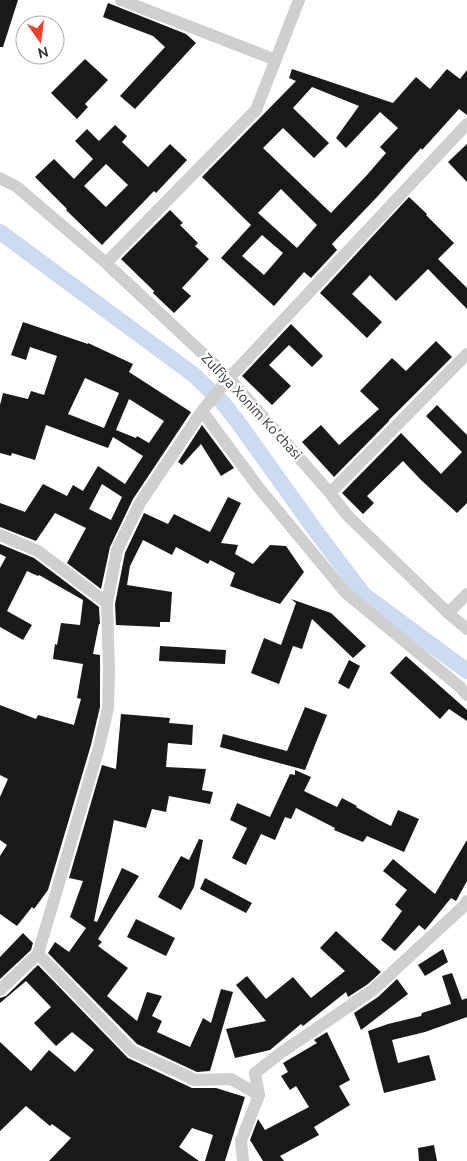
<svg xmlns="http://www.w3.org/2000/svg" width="467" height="1161" font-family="Ubuntu,sans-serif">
<rect width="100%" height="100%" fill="#fff"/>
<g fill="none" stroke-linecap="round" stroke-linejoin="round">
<path stroke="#cbdbf1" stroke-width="16" d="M0,232L194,375L223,403L240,425L315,530L364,595L467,671"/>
</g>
<path fill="#191919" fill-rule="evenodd" d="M0,0H18L3,47H0Z
M108,3L186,34L196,43L135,109L120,96L165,47L153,36L103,17Z
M85,59L108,80L85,104L88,107L77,119L51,93Z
M292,69L393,103L416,77L430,89L447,69L460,79L467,70V115L459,109L422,150L421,148L377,197L332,244L337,250L311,278L304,272L274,306L221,258L251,225L202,177L296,81L289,78ZM312,87L359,106L336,138L346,148L380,112L398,128L380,147L386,153L367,175L331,213L263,148L283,128L314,158L329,143L293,108ZM281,189L317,225L297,248L258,213ZM262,235L283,253L264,275L242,256Z
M115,125L127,136L122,142L148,167L170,144L187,160L156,193L154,191L102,245L66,210L67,209L35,177L54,159L74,179L93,159L75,141L87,129L99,141ZM106,164L128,185L106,207L84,186Z
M467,144V182L448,162Z
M409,197L427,214L426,215L454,243L438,259L467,288V309L428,269L396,301L370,275L352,294L382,322L367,338L320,293Z
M170,210L183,223L180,225L198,243L195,246L209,259L182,288L191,296L174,313L153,293L154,291L121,259Z
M23,322L88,344V343L133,364L129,372L191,412L133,499L110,547L101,589L67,563L86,528L55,513L36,541L0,527V503L25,512L43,484L67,496L73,485L83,491L98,466L125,484L143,456L113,437L108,448L46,425L35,460L12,453L11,456L0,453V405L3,393L28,399L31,391L44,395L57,356L30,347L26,360L11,355ZM85,378L119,393L104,428L68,414ZM129,399L164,421L149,443L137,436L136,438L116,430ZM102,484L122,497L111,520L89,509Z
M291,324L323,356L312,367L289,345L269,365L291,386L272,405L242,376Z
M436,341L452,357L389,420V421L334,477L302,442L321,425L339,445L379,409L360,391L392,358L406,371Z
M437,405L467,435V503L457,513L421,480L403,461L367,496L374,503L363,514L342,493L401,433L441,474L462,452L426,416Z
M202,425L234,468L221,476L201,444L182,465L178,462Z
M228,497L241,503L221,543L238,545L235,554L253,564L270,545L286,546L304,572L280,604L230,586L235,573L210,560L208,564L176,547L172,555L143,540L130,566L127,585L172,592L170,622H160V627L116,625L115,604L125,553L144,513L168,524L174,514L210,532Z
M0,544L34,558L99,607L100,624H99L93,654L100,655V707L91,745L48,890L34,909L32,907L17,926L0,914V856L7,845L0,840V797L8,779L0,775V705L36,719L38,715L74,725L81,699L77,698L83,664L53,659L55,644L57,645L61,623L80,625L83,600L39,575L38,576L27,571L7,611L32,625L23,640L0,627V568L6,557L0,554Z
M291,599L331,613L366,646L353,658L312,619L302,649L293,646L279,684L251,673L264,638L281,645L296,603Z
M160,646L226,650L225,664L159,661Z
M406,656L467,710V721L449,709L440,719L390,673Z
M349,660L360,666L349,689L338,683Z
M305,707L327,715L305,770L220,747L223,734L287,751Z
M121,714L170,718L169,723L193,725L192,745L168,743L166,767L206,769L202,790L213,792L210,804L169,796L166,812L152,809L146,828L114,820L94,921L97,922L122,868L139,876L98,939L102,942L98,946L128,968L107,996L137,1021L147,992L162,996L152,1016L162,1021L157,1032L190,1047L203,1018L211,1023L221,989L233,992L210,1071L197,1072L137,1044L48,953L55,942L69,952L86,928L70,917L83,881L69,878L102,765L116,769Z
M295,770L311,777L304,791L337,807L342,798L357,806L356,807L379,820L391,826L398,810L419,819L404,852L367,836L363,842L334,830L335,828L296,808L291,819L285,817L275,840L261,834L246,865L232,858L247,828L230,820L237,803L270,817L290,774L295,775Z
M199,839L203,840L194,887L181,910L158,897L181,856L189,860Z
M467,840V881L456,901L451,898L425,930L419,925L395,951L381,940L402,911L395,905L407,890L383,871L393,859L435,894Z
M205,878L252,903L246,913L200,889Z
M136,919L175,938L166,956L127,937Z
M336,931L381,972L368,984L348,997L346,992L303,1026L301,1024L270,1050L235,1058L226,1029L266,1021L236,985L247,976L266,999L293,977L311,998L345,971L320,948Z
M23,933L33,943L31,950L0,979V957Z
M443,949L448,962L425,976L418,965Z
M38,965L128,1058L192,1088H216L245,1097L225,1161H205L213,1135L192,1128L179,1147L199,1161H49L71,1138L52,1124L50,1126L26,1106L0,1131V1042L31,1071L49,1050L75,1072L94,1050L72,1032L56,1046L34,1023L51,1007L26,981L0,1003V998L6,996Z
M452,973L462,1000L467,998V1017L425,1032L392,1040L398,1063L429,1055L436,1080L384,1093L368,1031L388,1024L421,1016L422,1013L451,1004L442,976Z
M397,979L408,994L361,1030L354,1013L378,997Z
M327,1032L350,1080L339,1086L350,1105L314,1127L319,1135L280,1156L284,1161H263L250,1140L258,1119L265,1130L309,1107L296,1086L290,1090L281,1076L288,1072L283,1063L317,1043L314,1040Z
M434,1145L437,1161H419L418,1148Z"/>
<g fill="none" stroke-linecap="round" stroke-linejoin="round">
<path stroke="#cfcfcf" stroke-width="12" d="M121,0L276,60
M0,178L17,187L106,263L229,378L330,493L347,515L448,613L467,629
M106,263L256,110L299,0
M202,411L259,488L345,592L460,687L467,695
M330,493L467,354
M0,535L38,551L107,603
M448,613L467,594
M0,990L38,954
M259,1095L231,1079L195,1080L132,1051L38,954L99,747L108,708L109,670L107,603L117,550L140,503L202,411L229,378L467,124
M243,1161L241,1141L259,1095L255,1073L282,1052L373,990L464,906L467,901"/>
</g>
<g text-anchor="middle" stroke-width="5" stroke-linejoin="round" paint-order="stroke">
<g font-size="14" fill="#323232" stroke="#fff">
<text transform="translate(252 406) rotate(47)" y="5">Zulfiya Xonim Ko'chasi</text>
</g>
</g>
<g transform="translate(40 40) rotate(166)"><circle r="24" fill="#ffffff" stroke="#adadad"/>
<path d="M0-4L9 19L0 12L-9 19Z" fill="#f73e27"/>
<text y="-8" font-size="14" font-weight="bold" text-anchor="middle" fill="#323232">N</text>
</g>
</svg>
